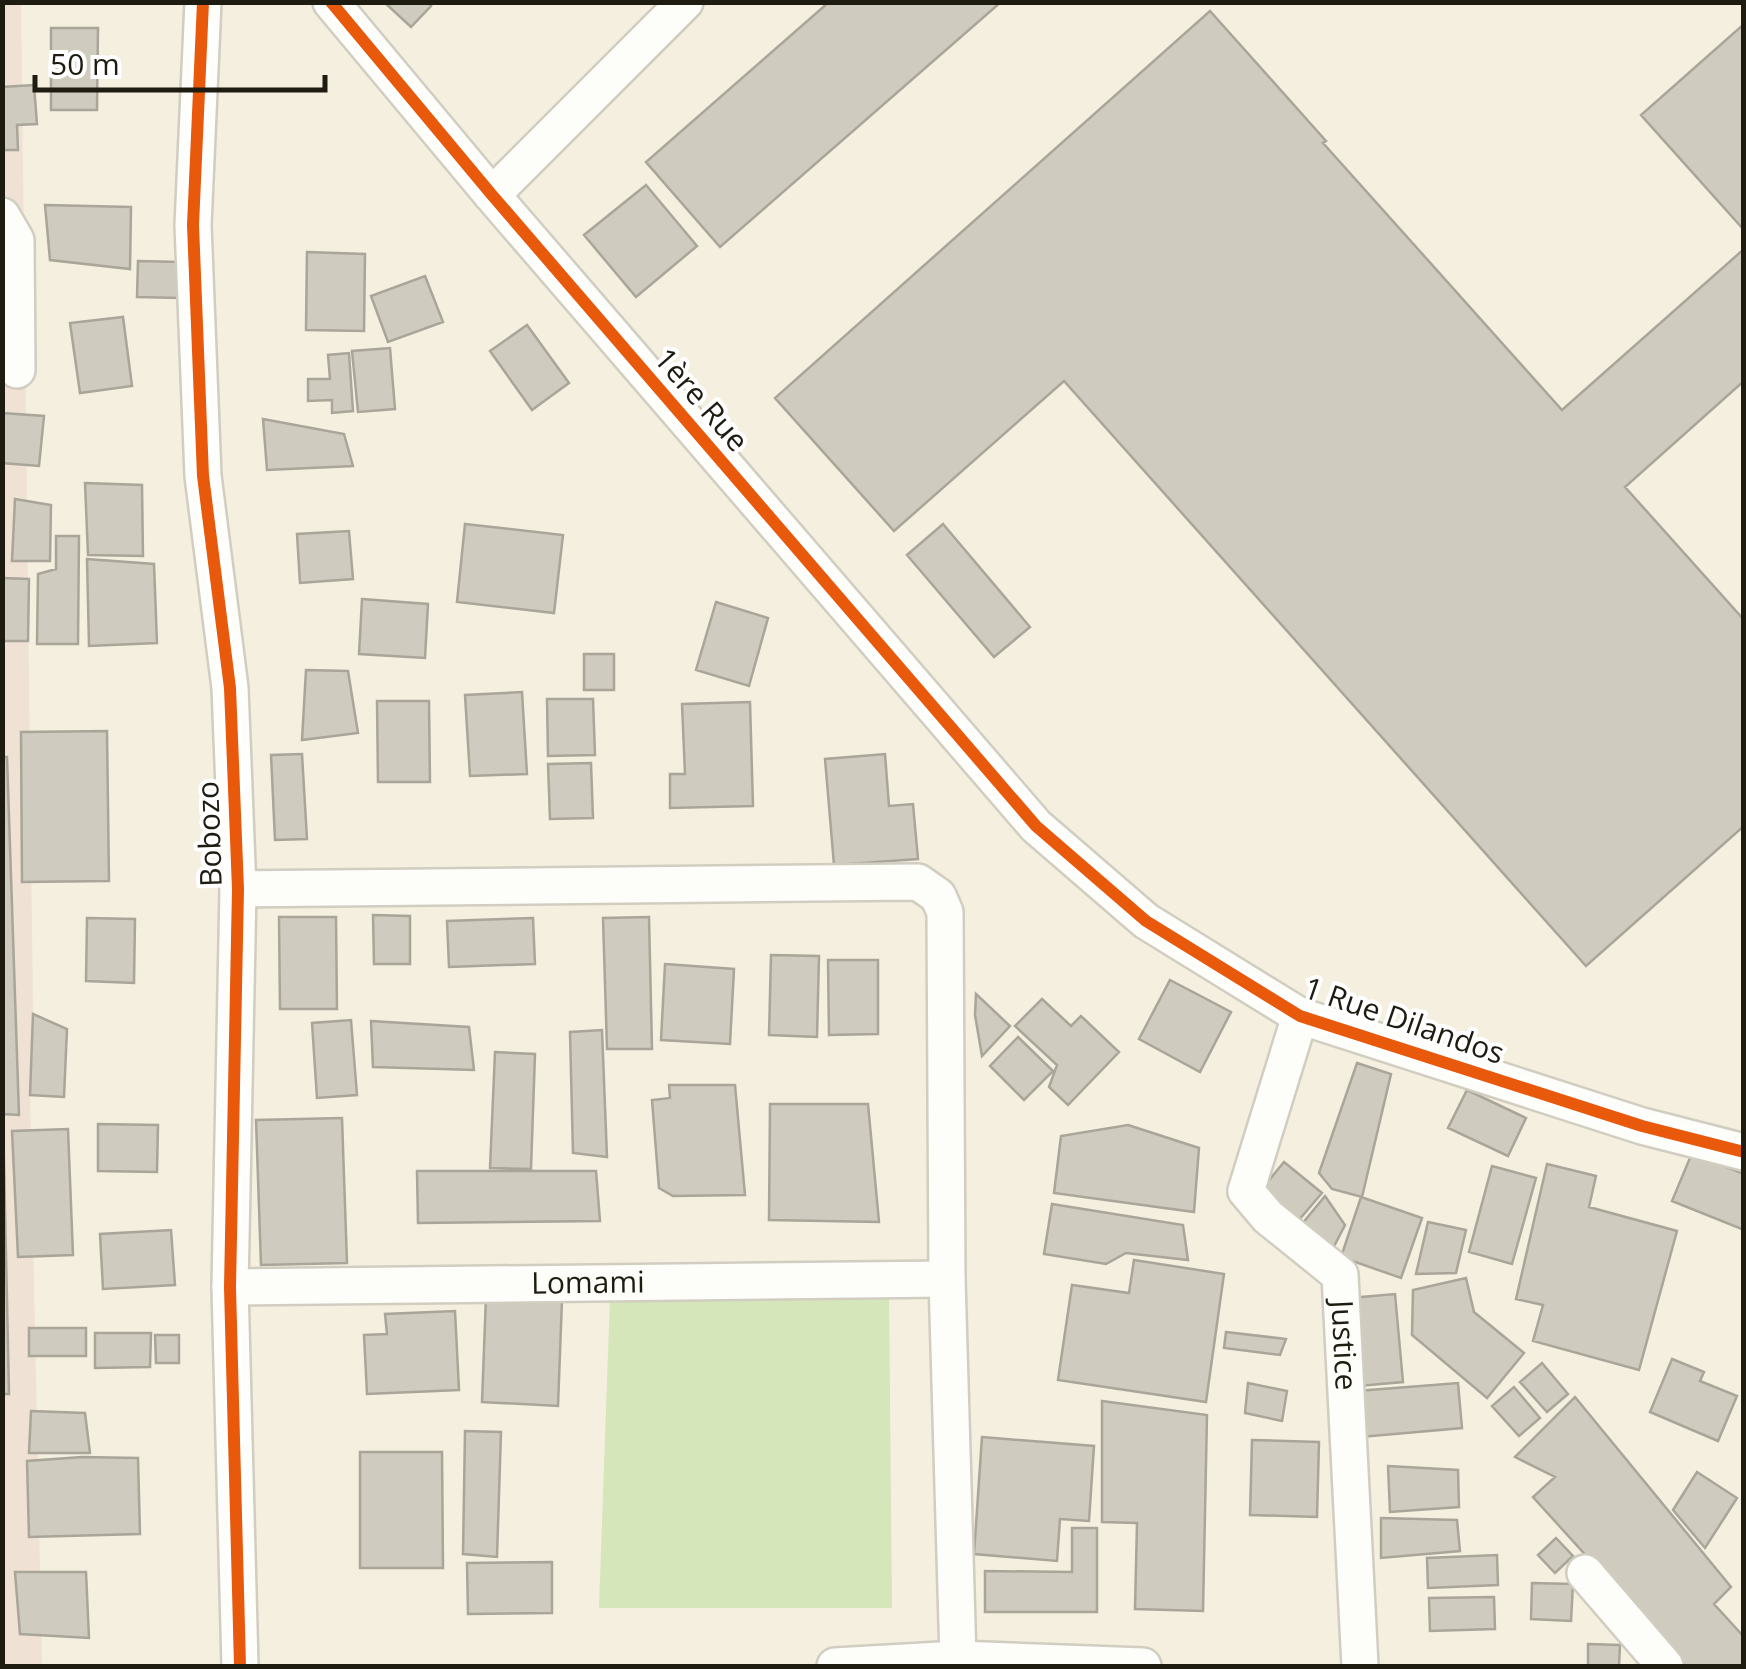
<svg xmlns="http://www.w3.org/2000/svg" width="1746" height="1669" font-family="'Open Sans',sans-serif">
<rect width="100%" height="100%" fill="#f4efdf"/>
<path fill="#efe1d4" d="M21,2L33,1014L30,1095L42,1666H3L2,3Z"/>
<path fill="#d4e6ba" d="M889,1293L892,1608H599L610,1298Z"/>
<path fill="#cfcbbf" stroke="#a9a599" stroke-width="2.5" d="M384,2H427L431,6L411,27Z
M829,2H1001L720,247L646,162Z
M1210,11L1326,141L1323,143L1562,410L1744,249V381L1625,487L1744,620V826L1586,966L1064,381L894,531L775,398Z
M1744,24V230L1641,115Z
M51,28H98L97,110H51Z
M34,85L37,124L17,125L18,150H2V87Z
M646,185L697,246L636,297L584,235Z
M45,205L131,207L130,269L50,260Z
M307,252L365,254L364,331L306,330Z
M138,261L180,262L179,298L137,297Z
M425,276L443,322L388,342L371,296Z
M123,317L132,386L80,393L70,323Z
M527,325L569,383L532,410L490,351Z
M390,348L395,409L358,412L352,351Z
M349,353L353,411L332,413V400L308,401V379H330L328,355Z
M2,413L44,416L39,466L2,463Z
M263,419L344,434L353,466L267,470Z
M85,483L142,485L143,556L88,555Z
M15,499L51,505L50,561H12Z
M465,524L563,535L554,613L457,602Z
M943,524L1030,627L994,657L907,555Z
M349,531L353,579L300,583L297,534Z
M56,536H79L78,644H37L38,574L56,569Z
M87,559L154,564L157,643L89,646Z
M2,578L29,579L28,641H2Z
M362,599L428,604L425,658L359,654Z
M716,602L768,618L749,686L696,670Z
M584,654H614V690H584Z
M306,670L348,671L358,733L302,740Z
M522,692L527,774L470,776L465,695Z
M547,699H593L595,755L548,756Z
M377,701H429L430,782H378Z
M750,702L753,806L670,808V774H685L682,704Z
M107,731L109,881L22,882L21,732Z
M302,754L307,839L275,840L271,755Z
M885,754L889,806L913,804L918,859L834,865L825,759Z
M2,757H7L19,1115L2,1114Z
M591,763L593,818L550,819L548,764Z
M373,915L410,916V964H374Z
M279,917H336L337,1009H280Z
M649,917L652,1049H607L603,918Z
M87,918L135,919L134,983L86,981Z
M533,918L535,964L449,967L447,921Z
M771,955L819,956L817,1037L769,1035Z
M828,960H878V1034L829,1035Z
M665,964L734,969L730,1044L661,1040Z
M1170,980L1231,1012L1200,1072L1139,1039Z
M976,994L1010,1026L982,1056L975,1015Z
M1042,999L1071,1026L1081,1016L1119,1052L1068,1105L1049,1087L1057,1065L1015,1026Z
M33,1014L67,1029L64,1097L30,1095Z
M351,1020L357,1095L317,1098L312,1023Z
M371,1021L469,1027L474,1070L373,1067Z
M602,1030L607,1157L573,1153L570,1032Z
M1018,1037L1053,1071L1024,1100L990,1066Z
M495,1052L535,1054L531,1169L490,1168Z
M1357,1063L1391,1074L1362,1197L1332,1189L1319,1173Z
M669,1085H735L745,1195L673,1196L659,1188L652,1100L670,1098Z
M1467,1090L1526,1118L1508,1156L1448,1128Z
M770,1104H868L879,1222L769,1220Z
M3,1116L9,1394H2V1116Z
M342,1118L347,1263L261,1265L256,1120Z
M98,1124L158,1125L157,1172L98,1171Z
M1128,1125L1199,1148L1194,1212L1054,1193L1061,1136Z
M68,1129L73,1255L18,1257L12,1131Z
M1692,1153L1744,1174V1230L1672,1201Z
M1284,1162L1322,1193L1298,1221L1261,1190Z
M1547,1164L1596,1176L1589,1207L1677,1231L1639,1370L1533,1341L1543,1305L1516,1299Z
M1492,1166L1536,1178L1512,1264L1469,1252Z
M417,1171H596L600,1221L418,1223Z
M1325,1196L1345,1225L1330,1254L1302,1224Z
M1361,1197L1422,1218L1401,1278L1341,1257Z
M1052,1204L1183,1225L1188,1260L1126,1253L1106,1264L1044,1254Z
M1428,1222L1466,1230L1456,1273L1416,1274Z
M171,1230L175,1285L103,1289L100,1234Z
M1134,1260L1224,1274L1206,1402L1058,1380L1072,1285L1129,1293Z
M1466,1278L1474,1312L1524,1353L1487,1398L1412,1335L1413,1290Z
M1395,1294L1403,1382L1359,1386L1350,1298Z
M486,1296L562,1300L558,1406L482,1402Z
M455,1311L459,1390L367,1394L364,1335L387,1334L385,1314Z
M29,1328H86V1356H29Z
M1226,1332L1286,1339L1280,1355L1224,1348Z
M95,1333H151L150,1367L95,1368Z
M155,1335H179V1363H156Z
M1672,1359L1704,1372L1700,1381L1737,1396L1718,1441L1650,1412Z
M1542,1363L1568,1394L1547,1412L1520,1382Z
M1248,1383L1287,1391L1282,1421L1245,1413Z
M1458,1383L1462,1428L1361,1437L1357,1391Z
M1514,1387L1540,1418L1519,1436L1492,1406Z
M1575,1397L1731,1587L1714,1604L1744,1637V1666H1686L1533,1497L1555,1477L1515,1457Z
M1102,1401L1207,1415L1203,1611L1135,1609L1137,1523L1102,1522Z
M31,1411L85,1413L90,1453H29Z
M465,1431L501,1432L497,1557L463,1554Z
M982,1437L1094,1446L1089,1521L1060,1519L1057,1561L974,1554Z
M1252,1440L1319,1442L1317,1517L1250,1515Z
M360,1452H442L443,1568H360Z
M82,1457L138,1458L140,1534L29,1537L27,1461Z
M1388,1466L1458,1470L1459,1507L1390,1512Z
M1697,1472L1737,1498L1705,1548L1673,1510Z
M1381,1518L1457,1520L1460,1551L1381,1558Z
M1072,1528H1097V1612H985V1571L1072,1572Z
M1556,1538L1573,1556L1555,1573L1538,1555Z
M1497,1555L1498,1585L1428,1588L1427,1558Z
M552,1562V1613L468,1614L467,1563Z
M15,1572H86L89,1638L20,1634Z
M1532,1583L1573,1584L1571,1621L1531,1619Z
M1494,1597L1495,1629L1430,1631L1429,1598Z
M1588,1644L1620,1645L1619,1666H1588Z"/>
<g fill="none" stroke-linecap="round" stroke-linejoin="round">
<g stroke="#d1cdc1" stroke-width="40">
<g id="minor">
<path d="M203,2L193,225L203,476L230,688L238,889L230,1287L240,1666"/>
<path d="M331,2L492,195L1036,826L1146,921L1300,1016L1642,1126L1744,1152"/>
<path d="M492,195L685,2"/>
<path d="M2,216L16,240L17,370"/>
<path d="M238,889L918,882L938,896L945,912L947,1279L958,1659"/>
<path id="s1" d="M1300,1016L1246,1191L1268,1217L1340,1275L1360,1666"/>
<path id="s2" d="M230,1287L947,1279"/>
<path d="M1585,1573L1665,1666"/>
<path d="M835,1666L958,1659L1143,1666"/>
</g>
</g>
<use href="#minor" stroke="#fdfdfa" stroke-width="35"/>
<g stroke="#fff" stroke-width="19">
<path id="cycleway" d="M203,2L193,225L203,476L230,688L238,889L230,1287L240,1666
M331,2L492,195L1036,826L1146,921L1300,1016L1642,1126L1744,1152"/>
</g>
<use href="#cycleway" stroke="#e8590c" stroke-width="12"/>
</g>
<g text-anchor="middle" stroke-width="8" stroke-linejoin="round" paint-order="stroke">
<g font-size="30" fill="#1e1b11" stroke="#fff">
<text transform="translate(701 400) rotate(49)" y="10">1ère Rue</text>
<text transform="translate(210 834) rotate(-92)" y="10">Bobozo</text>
<text transform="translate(1404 1021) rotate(19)" y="10">1 Rue Dilandos</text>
<text dy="10" stroke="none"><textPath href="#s2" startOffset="358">Lomami</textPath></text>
<text dy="10" stroke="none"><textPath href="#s1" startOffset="380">Justice</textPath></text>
</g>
</g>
<rect width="1746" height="1669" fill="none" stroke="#1e1b11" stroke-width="10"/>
<path d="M35 75v15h290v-15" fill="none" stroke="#1e1b11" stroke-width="5"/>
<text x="50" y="75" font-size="30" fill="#1e1b11" stroke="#ffffff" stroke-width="8" paint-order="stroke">50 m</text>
</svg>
